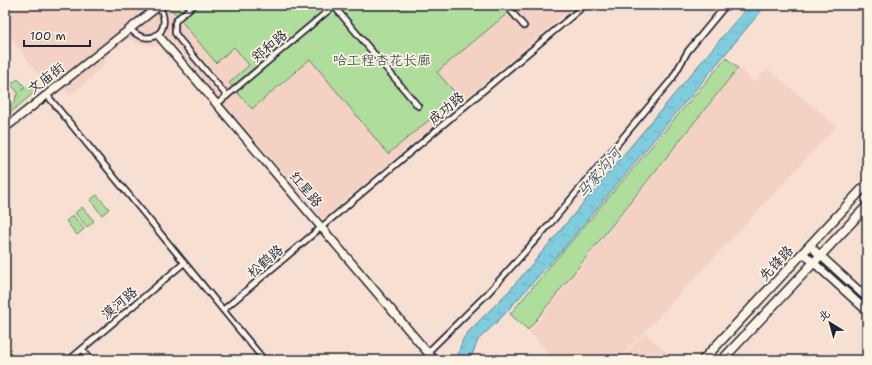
<svg xmlns="http://www.w3.org/2000/svg" width="872" height="365" font-family="'Shantell Sans','LXGW WenKai TC',sans-serif">
<defs>
<pattern id="grass-tufts" width="24" height="20" patternUnits="userSpaceOnUse"><rect width="24" height="20" fill="#afdd9c"/><path d="M3 7l-1-3M5 7V3M7 7l1-3M15 17l-1-3M17 17v-4M19 17l1-3" fill="none" stroke="#96bd87"/></pattern>
<pattern id="water-ripples" width="26" height="14" patternUnits="userSpaceOnUse"><rect width="26" height="14" fill="#7fccdd"/><path d="M2 4q2-2 4 0t4 0M15 11q2-2 4 0t4 0" fill="none" stroke="#6dafbf"/></pattern>
</defs>
<rect width="100%" height="100%" fill="#f7e0d2"/>
<filter id="ink" filterUnits="userSpaceOnUse"><feTurbulence type="fractalNoise" baseFrequency=".025" numOctaves="2"/><feDisplacementMap in="SourceGraphic" scale="8" xChannelSelector="R" yChannelSelector="G"/><feConvolveMatrix kernelMatrix="1 2 1 2 8 2 1 2 1" color-interpolation-filters="sRGB"/></filter>
<g filter="url(#ink)">
<path fill="#f3d2c4" d="M5,5H576L323,219L221,101L170,38L161,45L150,46L140,44L129,39L106,56L103,67L94,73L91,79L69,96L54,77L45,83L7,33L5,34Z
M739,68L754,82L767,69L837,126L618,360H563L553,357L529,332Z
M645,333L674,360H620Z"/>
<path fill="url(#grass-tufts)" stroke="#68806c" d="M18,79L25,87L21,91L27,86L30,89L33,87L36,91L5,117V110L15,102L16,95L18,93L11,84Z"/>
<path fill="#afdd9c" stroke="#68806c" d="M168,5H503L509,12L437,72L458,96L388,154L310,59L252,109L229,83L249,65L234,47L216,63Z
M726,58L738,68L528,330L510,314Z
M97,195L109,209L102,215L90,200Z
M82,207L94,221L87,227L75,213Z
M73,215L84,229L77,235L66,221Z"/>
<path fill="url(#water-ripples)" stroke="#5a889c" d="M749,5H766L563,249L500,319L478,340L470,360H456L463,339L468,332L509,291L533,263Z"/>
<g fill="none" stroke-linecap="round" stroke-linejoin="round">
<g stroke="#22223b" stroke-width="8">
<path id="street" d="M194,5L177,19L175,23V33L180,40L227,96
M333,5L418,106
M506,5L524,26
M130,29C150,49 174,31 159,6
M47,95L264,360
M217,104L335,5
M223,310L585,5
M82,349L91,360
M428,352L488,293L550,224L672,79L688,51L726,5
M69,360L184,263"/>
</g>
<g stroke="#22223b" stroke-width="10">
<path id="secondary" d="M158,35L434,360
M5,128L160,5
M810,246L867,298
M803,253L867,311"/>
</g>
<g stroke="#22223b" stroke-width="11">
<path id="primary" d="M703,360L867,184
M722,360L867,206"/>
</g>
<use href="#street" stroke="#fcf5e5" stroke-width="4.5"/>
<use href="#secondary" stroke="#fcf5e5" stroke-width="7"/>
<use href="#primary" stroke="#fcf5e5" stroke-width="8"/>
</g>
</g>
<g text-anchor="middle" stroke-width="3.5" stroke-linejoin="round" paint-order="stroke">
<g font-size="14" fill="#22223b" stroke="#fcf5e5">
<text transform="translate(269 46) rotate(-40)" y="5">郑和路</text>
<text transform="translate(46 78) rotate(-38)" y="5">文庙街</text>
<text transform="translate(446 108) rotate(-40)" y="5">成功路</text>
<text transform="translate(306 189) rotate(50)" y="5">红星路</text>
<text transform="translate(265 261) rotate(-40)" y="5">松鹤路</text>
<text transform="translate(776 263) rotate(-47)" y="5">先锋路</text>
<text transform="translate(119 303) rotate(-40)" y="5">漠河路</text>
</g>
<g font-size="14" fill="#4c5a58" stroke="#fcf5e5">
<text x="382" y="65">哈工程杏花长廊</text>
</g>
<g font-size="15" font-style="italic" fill="#3e556c" stroke="#fcf5e5">
<text transform="translate(599 173) rotate(-50)" y="5">马家沟河</text>
</g>
</g>
<rect width="872" height="365" fill="none" stroke="#fcf5e5" stroke-width="20"/>
<rect x="10" y="10" width="852" height="345" fill="none" stroke="#22223b" stroke-width="1.5" filter="url(#ink)"/>
<g transform="translate(830 323) rotate(323)" stroke="#fcf5e5" stroke-width="3" paint-order="stroke">
<path d="M0-3L7 15L0 10L-7 15Z" fill="#22223b"/>
<text y="-6" font-size="11" font-weight="bold" text-anchor="middle" fill="#22223b">北</text>
</g>
<path d="M24 40v6h66v-6" fill="none" stroke="#22223b" stroke-width="2"/>
<text x="30" y="40" font-size="12" fill="#22223b" stroke="#fcf5e5" stroke-width="3" paint-order="stroke">100 m</text>
</svg>
